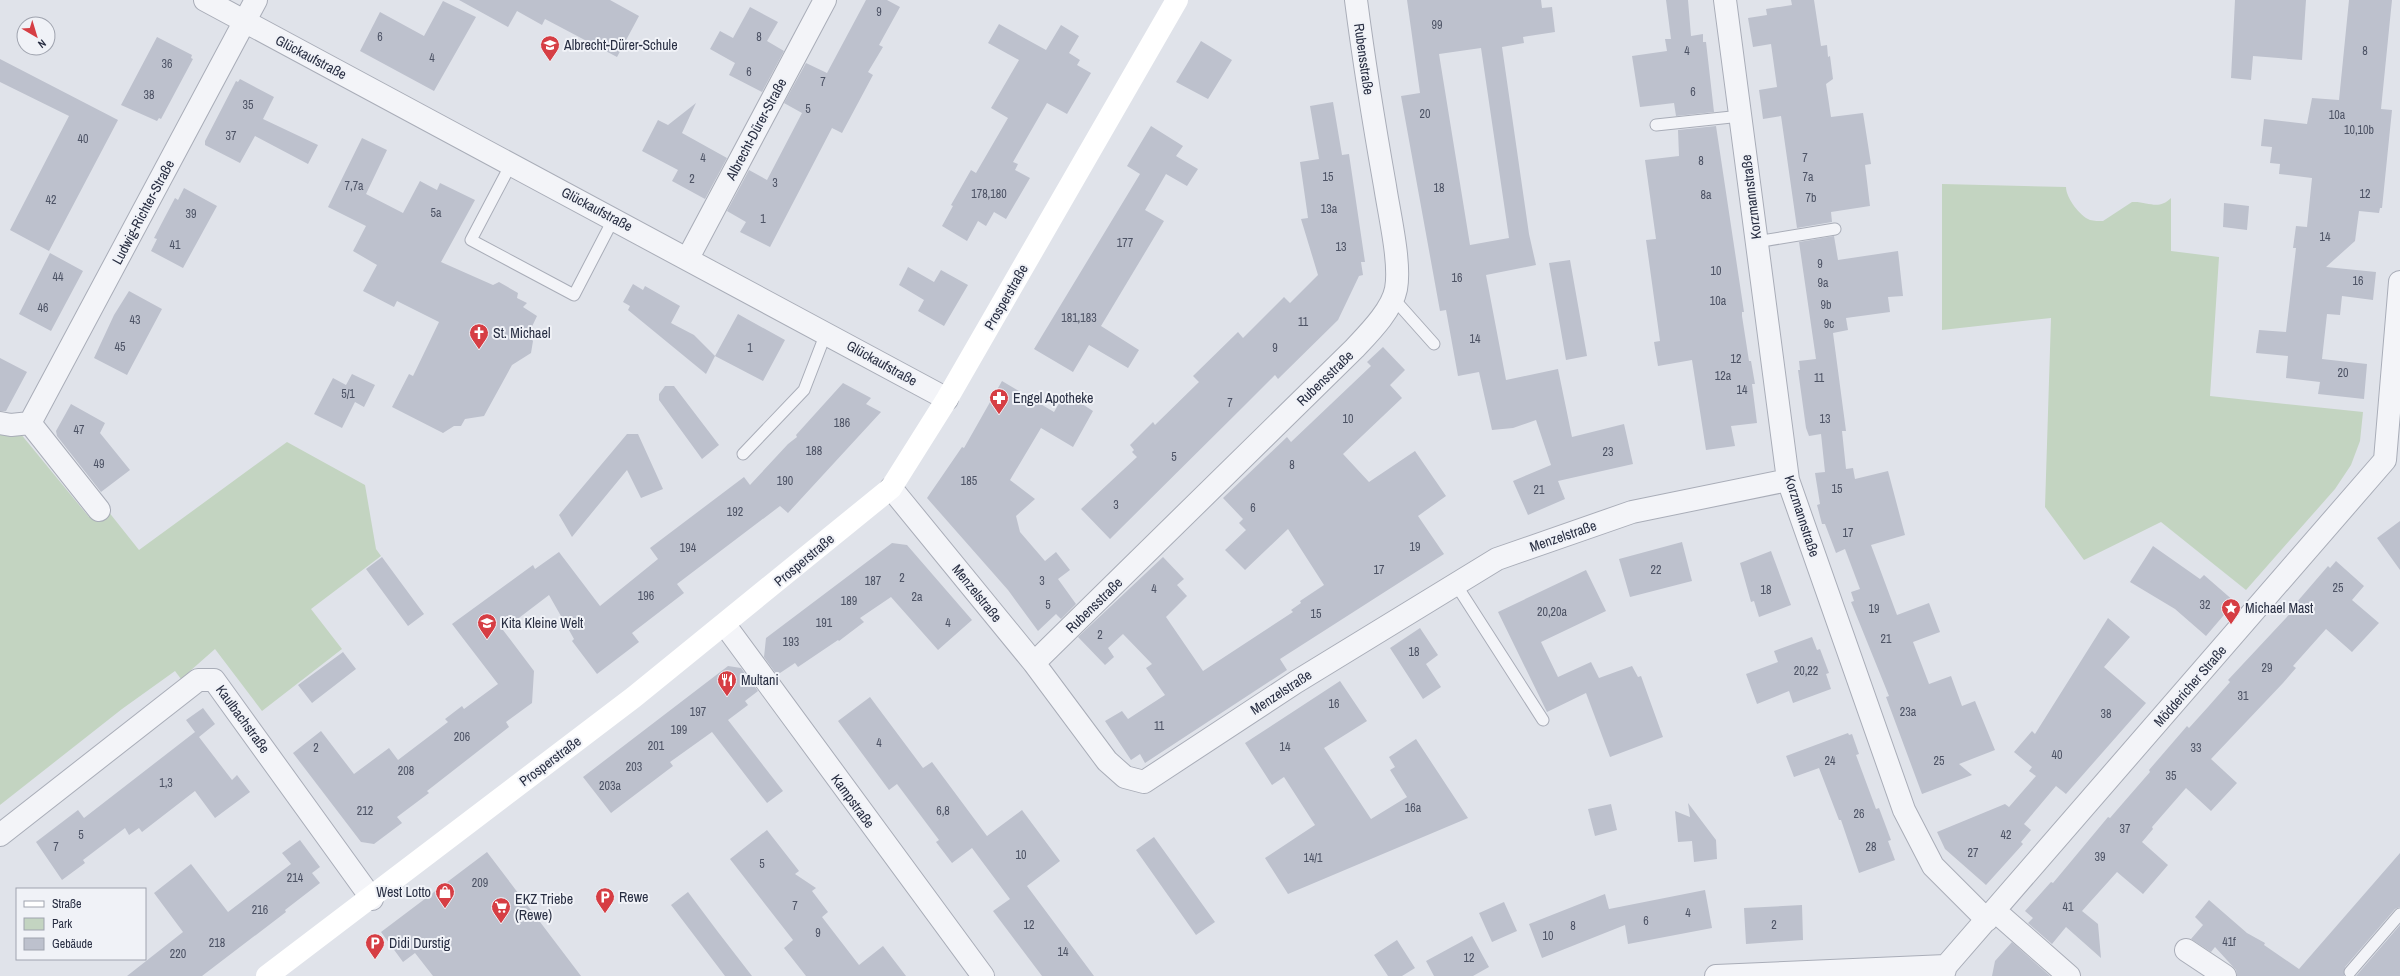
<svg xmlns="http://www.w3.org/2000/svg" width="2400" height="976" font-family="'Archivo Narrow',sans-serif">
<rect width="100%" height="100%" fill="#e0e3ea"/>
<path fill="#c3d4c1" d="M1942,184L2066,187C2066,198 2080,216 2090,220C2094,221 2099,221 2103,221L2132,202C2148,201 2158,211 2171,198V251L2219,257L2210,396L2363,412L2360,441L2351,465L2335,489L2246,590L2161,522L2084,560L2045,507L2051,318L1942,330Z
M0,430L20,433L89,517L104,506L139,550L287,442L365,485L376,549L381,556L311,609L342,649L262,711L215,649L181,679L175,671L122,709L0,805Z"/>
<path fill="#bdc1cd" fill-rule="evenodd" d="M459,0H610L639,16L617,57L545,19L542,25L517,11L508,27Z
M866,0H887L900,7L879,45L883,47L868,72L873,75L842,133L832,128L770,247L740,232L746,222L727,211L749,170L767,180L802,113L784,103L806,63L827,73Z
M1407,0H1541L1542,8L1552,7L1555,32L1523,37L1524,43L1502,47L1529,234L1536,265L1486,275L1506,380L1558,369L1572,437L1624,424L1633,464L1558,481L1565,499L1528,515L1513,481L1551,465L1536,420L1513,428L1492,430L1479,372L1458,376L1446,310L1440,311L1401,96L1420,93ZM1481,48L1509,238L1470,245L1439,54Z
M1666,0H1688L1691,36L1703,34V42H1706L1714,112L1676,116L1674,103L1640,107L1632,56L1667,51L1665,39H1671Z
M1791,0H1814L1821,46L1827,45L1828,57L1830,56L1833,79L1826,84L1831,117L1863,113L1871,164L1865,165L1870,206L1831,212L1832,222L1797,228L1781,116L1763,119L1761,104L1759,90L1777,87L1771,44L1753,47L1748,18L1767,15L1766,9L1792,5Z
M2235,0H2306L2302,60L2253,56L2251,80L2231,78Z
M2349,0H2392L2381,109L2392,110L2382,208H2380L2379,213L2359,211L2355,241L2326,267L2376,272L2373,300L2342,296L2340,315L2327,314L2322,359L2367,364L2364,399L2318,394L2320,382L2286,378L2288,356L2256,353L2259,330L2286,332L2296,248H2293L2296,226L2307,227L2312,178L2279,174L2280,164L2270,163L2272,147L2261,146L2264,119L2307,124L2312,98L2339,100Z
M443,1L476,17L434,91L360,51L380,12L424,36Z
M750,7L778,22L767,41L784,51L762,92L729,75L735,63L710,49L720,31L733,38Z
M999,24L1046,50L1061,25L1079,36L1069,53L1080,60L1077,65L1091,73L1067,114L1047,103L1013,162L1018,164L1015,170L1030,178L1006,219L994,212L986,226L978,221L967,241L942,226L953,206L951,205L971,170L976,173L1008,118L991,108L1019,60L988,43Z
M157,37L192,55L191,58L193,59L161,119L159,118L157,121L121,105Z
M1201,41L1232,60L1208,99L1176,82Z
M0,59L118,120L49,251L10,230L69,116L0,82Z
M240,79L274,97L263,119L318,145L308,164L255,136L240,163L205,145V141L236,81L238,82Z
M1333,102L1342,155L1349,154L1365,262H1361L1363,275L1359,276L1338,320L1278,379L1275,375L1243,407L1110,539L1081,509L1137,457L1132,452L1134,450L1130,445L1153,422L1155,425L1199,382L1193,376L1238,332L1243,338L1284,297L1290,303L1318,275L1301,219L1308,218L1300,162L1319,159L1310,106Z
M696,103L682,133L727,158L705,199L672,181L678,170L642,151L658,120L668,125Z
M1151,126L1183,146L1176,156L1198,169L1187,186L1166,174L1145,210L1164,221L1101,326L1139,350L1128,368L1089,345L1073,372L1034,349L1140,174L1127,166Z
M1716,126L1744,312H1742V316L1749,361H1751L1755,384H1752L1757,423L1731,426L1735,446L1706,450L1692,360L1658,366L1654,342L1660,341L1646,240L1656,239L1645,160L1679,156L1678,130Z
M362,138L387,150L366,194L403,213L420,181L437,190L440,183L475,200L441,262L493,285L499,282L518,293L517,298L527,303L523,307L537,316L528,335L533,341L531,353L512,365L484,416L465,419L461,426H454L443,433L392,407L409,374L413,376L439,322L397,301L394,307L363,291L377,265L353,251L366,226L328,207Z
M184,188L217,206L183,268L151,251L157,239L154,238L166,215L175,198L178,200Z
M2224,203L2249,206L2247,230L2223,227Z
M1834,236L1838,260L1898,251L1903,296L1888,297L1890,312L1846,318L1848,330L1833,333L1846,431H1842L1846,469L1853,468L1855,479L1888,471L1905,535L1871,545L1897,615L1929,603L1940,632L1913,642L1929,684L1951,676L1962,706L1975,701L1995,750L1959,764L1972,775L1922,794L1886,697L1889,696L1851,602L1854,601L1851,592L1860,589L1845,549L1836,553L1825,524H1822L1817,505L1820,504L1815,473L1825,472L1821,434L1809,436L1806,428L1798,370H1800L1799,361L1816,359L1799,242Z
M50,253L83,271L51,331L19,314Z
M1570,260L1587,356L1566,360L1549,263Z
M908,267L934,282L941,270L968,285L944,326L918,311L924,300L899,285Z
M633,284L643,290L645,286L680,306L671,323L694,335L715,356L706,374L628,310L630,306L623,302Z
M129,291L162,309L127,375L94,358L114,315Z
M738,314L785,340L763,381L715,356Z
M1383,347L1405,370L1390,385L1402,398L1343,454L1369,482L1415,451L1446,496L1418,516L1444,554L1280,659L1287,670L1145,763L1140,754L1131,760L1105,721L1122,711L1128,719L1165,695L1146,668L1152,664L1123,634L1108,648L1114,657L1105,665L1078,637L1163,557L1184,579L1177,585L1187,596L1166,617L1203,671L1293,612L1291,610L1301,603L1300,601L1324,585L1288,529L1245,570L1225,550L1246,530L1239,523L1243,519L1223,498L1287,437L1291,442L1371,366L1367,362Z
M0,358L27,372L6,411H0Z
M352,374L375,385L364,407L355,402L342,428L314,414L333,378L346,385Z
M1002,381L1054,412L1065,393L1093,411L1073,447L1041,428L1010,480L1035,499L1016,516L1020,532L1045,561L1056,552L1070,570L1058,579L1076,604L1061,619L1056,614L1038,631L1008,590L927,498L962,447L964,448Z
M843,383L871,398L866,404L881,412L788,513L780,506L677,584L684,593L632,633L639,642L597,674L572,641L574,639L549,595L503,630L534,671L532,703L506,722L509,727L427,791L429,793L397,817L402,823L374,844L361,842L293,753L321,731L354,774L389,748L398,760L448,722L445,719L462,706L464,709L498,684L452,624L533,565L535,569L559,552L600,606L658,559L650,548L744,477L750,485L788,444L797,437L796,435Z
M665,386H674L719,445L702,459L659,400V394Z
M71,404L105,423L100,433L130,470L101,492L57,436L56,431Z
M627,434H638L663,489L641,498L627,470L572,537L559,515Z
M2400,521V570L2377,538Z
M1682,542L1692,581L1630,597L1619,559Z
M892,543L907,545L972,620L938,650L891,597L860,618L864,622L839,641L838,640L798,667L795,663L777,675L764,657L766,638Z
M2153,546L2200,579L2204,575L2235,602L2206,636L2175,609L2130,582Z
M1771,551L1791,605L1759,617L1754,601L1751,602L1740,563Z
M382,557L424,614L408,626L366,569Z
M2336,561L2364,586L2352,600L2379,623L2352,652L2326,629L2293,666L2296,668L2283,683L2211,759L2237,783L2211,811L2186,788L2152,827L2153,829L2142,842L2168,865L2143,894L2117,872L2082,911L2098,924L2101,958L2066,927L2052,944L2028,923L2033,918L2025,911L2051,882L2053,883L2108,817L2110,818L2123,803L2150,772L2149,770L2187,726L2189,728L2208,707L2230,682L2228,680L2286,618L2292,611L2290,610L2328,566L2330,568Z
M1586,570L1606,611L1541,642L1558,677L1591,662L1599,678L1632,666L1638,677L1641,676L1663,737L1610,757L1586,693L1547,712L1498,612Z
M2108,618L2130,637L2104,667L2146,703L2066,794L2056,786L2024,824L2031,830L2021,842L2023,844L1986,885L1945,849L1937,832L2005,804L2009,807L2036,776L2029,771L2032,767L2014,752L2032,731L2035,734Z
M1420,628L1438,655L1426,664L1441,687L1423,699L1390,648Z
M1812,637L1817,650L1820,649L1829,673L1826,674L1831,689L1793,703L1789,691L1757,704L1746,674L1778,662L1774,651Z
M343,652L356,669L312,703L298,685Z
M728,666L741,668L758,691L745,701L748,705L728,720L783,791L767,803L712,732L670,762L673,766L611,813L583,777Z
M1340,681L1367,721L1324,748L1371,819L1407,797L1390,770L1395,767L1389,757L1416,739L1468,818L1288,894L1265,858L1315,825L1284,777L1272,785L1245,743Z
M870,697L923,768L932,762L987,836L1022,810L1060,861L1027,886L1094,976H1042L993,911L1010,899L972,848L952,863L936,842L939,840L897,784L889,790L838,721Z
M203,708L215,724L199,737L232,780L237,775L250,792L215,818L195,791L142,832L139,828L129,835L125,828L83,860L85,863L62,880L36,842L78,810L84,818L195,732L186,720Z
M1848,733L1849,735L1852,734L1859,754L1856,755L1876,809L1879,808L1891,840L1888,841L1895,860L1859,873L1841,820H1839L1819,768L1794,777L1786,756Z
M1688,803L1716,840L1717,859L1694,862L1692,841L1678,842L1675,811L1690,817Z
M1611,804L1617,830L1595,836L1588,809Z
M767,830L799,871L795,874L816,888L812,891L828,912L822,917L859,965L883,946L906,976H806L784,948L793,940L730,859Z
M1154,837L1215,922L1196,935L1136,850Z
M300,840L320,867L312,873L320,883L285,910L286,912L202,976H127L183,932L154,893L191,864L228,912L291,864L282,853Z
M487,852L512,885L581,976H433L415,953L403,962L381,932Z
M2400,853V907L2395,909L2345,967L2344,976H2237L2236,970L2215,947L2211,952L2191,939L2203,925L2195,917L2209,900L2247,933L2265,943L2264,945L2299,969Z
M1705,890L1712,928L1628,944L1625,925L1542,958L1529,924L1605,894L1609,909Z
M688,892L718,932L752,976H725L671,905Z
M1504,902L1517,931L1492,942L1479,913Z
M1802,905L1803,940L1746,944L1744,908Z
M2400,925V976H2356Z
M1472,936L1489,967L1473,976H1434L1426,961Z
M1397,940L1415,968L1402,976H1388L1374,955Z
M2012,942L2050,976H1992L1995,961Z"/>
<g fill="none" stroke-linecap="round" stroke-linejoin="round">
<g stroke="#a9adb8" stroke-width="13">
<path id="service" d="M1656,125L1741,116
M511,164L471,240L574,295L614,218
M1756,242L1835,229
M1393,298L1434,344
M743,454L804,390L826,333
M1455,583L1543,720
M2350,972L2400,914"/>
</g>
<g stroke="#a9adb8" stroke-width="24">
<path id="minor" d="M205,0L947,399
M1725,0L1788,480L1904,810L1933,866L1987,920
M688,258L825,0
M0,423L11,425L30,423
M30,423L256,0
M30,423L99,510
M891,488L1034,663L1107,761L1125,777L1144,782L1296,682L1497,559L1632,512L1788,480
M725,625L983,976
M1034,663L1355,348C1369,333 1392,310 1396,289C1401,263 1389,213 1385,186C1374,124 1364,62 1356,0
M0,835L198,680H214L372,899
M1995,911L2069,976
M2186,950L2225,976
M1716,976L1946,966
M1943,976L1946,966L2385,460L2400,282"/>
</g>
<use href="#service" stroke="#f3f4f8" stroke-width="11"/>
<use href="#minor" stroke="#f3f4f8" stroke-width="22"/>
<path stroke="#fff" stroke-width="22" d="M267,976L634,697L891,488L947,399L1177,0"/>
</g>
<defs>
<g id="school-pin" transform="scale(1)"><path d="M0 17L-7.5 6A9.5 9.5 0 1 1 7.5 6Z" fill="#d63e44" stroke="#f0f2f7"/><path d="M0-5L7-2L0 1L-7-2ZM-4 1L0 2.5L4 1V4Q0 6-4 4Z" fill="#fff"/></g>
<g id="church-pin" transform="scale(1)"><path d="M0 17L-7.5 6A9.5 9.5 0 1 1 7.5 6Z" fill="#d63e44" stroke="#f0f2f7"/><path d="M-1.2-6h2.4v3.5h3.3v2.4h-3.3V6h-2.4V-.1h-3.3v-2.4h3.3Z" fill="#fff"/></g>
<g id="pharmacy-pin" transform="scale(1)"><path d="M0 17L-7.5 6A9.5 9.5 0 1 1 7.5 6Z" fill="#d63e44" stroke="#f0f2f7"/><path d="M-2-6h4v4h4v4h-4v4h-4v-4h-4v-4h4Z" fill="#fff"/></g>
<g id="sight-pin" transform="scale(1)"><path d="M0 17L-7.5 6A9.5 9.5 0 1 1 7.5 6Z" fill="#d63e44" stroke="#f0f2f7"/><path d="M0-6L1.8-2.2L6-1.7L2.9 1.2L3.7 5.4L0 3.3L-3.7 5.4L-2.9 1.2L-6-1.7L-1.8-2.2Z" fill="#fff"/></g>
<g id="restaurant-pin" transform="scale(1)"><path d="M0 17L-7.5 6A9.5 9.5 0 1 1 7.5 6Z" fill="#d63e44" stroke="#f0f2f7"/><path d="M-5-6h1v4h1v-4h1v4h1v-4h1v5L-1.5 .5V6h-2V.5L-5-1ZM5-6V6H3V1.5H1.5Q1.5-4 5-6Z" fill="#fff"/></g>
<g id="shop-pin" transform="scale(1)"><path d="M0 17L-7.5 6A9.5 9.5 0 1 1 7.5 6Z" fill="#d63e44" stroke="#f0f2f7"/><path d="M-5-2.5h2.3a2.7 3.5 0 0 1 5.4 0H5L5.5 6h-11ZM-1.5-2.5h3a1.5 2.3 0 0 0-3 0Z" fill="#fff"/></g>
<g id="parking-pin" transform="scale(1)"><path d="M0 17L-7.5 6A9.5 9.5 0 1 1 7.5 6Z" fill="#d63e44" stroke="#f0f2f7"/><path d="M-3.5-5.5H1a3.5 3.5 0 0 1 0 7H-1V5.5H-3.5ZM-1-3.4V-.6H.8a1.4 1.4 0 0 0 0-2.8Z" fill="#fff"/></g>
<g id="supermarket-pin" transform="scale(1)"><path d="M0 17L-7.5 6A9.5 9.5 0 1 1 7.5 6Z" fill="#d63e44" stroke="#f0f2f7"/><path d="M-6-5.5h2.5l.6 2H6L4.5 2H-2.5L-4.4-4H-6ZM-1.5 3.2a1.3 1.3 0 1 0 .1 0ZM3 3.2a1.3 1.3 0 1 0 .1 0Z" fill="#fff"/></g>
</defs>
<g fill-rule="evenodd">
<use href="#school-pin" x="550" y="45"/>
<use href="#church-pin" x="479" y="333"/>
<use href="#pharmacy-pin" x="999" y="398"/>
<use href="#sight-pin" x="2231" y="608"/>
<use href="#school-pin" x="487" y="623"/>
<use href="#restaurant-pin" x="727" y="680"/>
<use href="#shop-pin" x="445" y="892"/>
<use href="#parking-pin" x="605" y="897"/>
<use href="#supermarket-pin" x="501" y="907"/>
<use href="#parking-pin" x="375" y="943"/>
</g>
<g text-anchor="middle" stroke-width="4" stroke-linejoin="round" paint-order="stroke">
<g font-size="12" fill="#4d5365">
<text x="879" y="16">9</text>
<text x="1437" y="29">99</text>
<text x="380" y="41">6</text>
<text x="759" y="41">8</text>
<text x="1687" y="55">4</text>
<text x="2365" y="55">8</text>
<text x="432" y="62">4</text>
<text x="167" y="68">36</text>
<text x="749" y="76">6</text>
<text x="823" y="86">7</text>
<text x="1693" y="96">6</text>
<text x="149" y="99">38</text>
<text x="248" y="109">35</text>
<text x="808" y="113">5</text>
<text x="1425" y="118">20</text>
<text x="2337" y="119">10a</text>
<text x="2359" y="134">10,10b</text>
<text x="231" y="140">37</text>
<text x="83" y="143">40</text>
<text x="703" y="162">4</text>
<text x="1805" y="162">7</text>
<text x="1701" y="165">8</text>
<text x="1328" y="181">15</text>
<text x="1808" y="181">7a</text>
<text x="692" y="183">2</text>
<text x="775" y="187">3</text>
<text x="354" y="190">7,7a</text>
<text x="1439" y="192">18</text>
<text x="989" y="198">178,180</text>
<text x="2365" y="198">12</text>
<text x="1706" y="199">8a</text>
<text x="1811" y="202">7b</text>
<text x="51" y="204">42</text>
<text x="1329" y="213">13a</text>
<text x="436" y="217">5a</text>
<text x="191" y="218">39</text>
<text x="763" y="223">1</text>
<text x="2325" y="241">14</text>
<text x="1125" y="247">177</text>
<text x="175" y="249">41</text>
<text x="1341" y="251">13</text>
<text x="1820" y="268">9</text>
<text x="1716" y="275">10</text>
<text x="58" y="281">44</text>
<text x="1457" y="282">16</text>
<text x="2358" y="285">16</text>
<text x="1823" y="287">9a</text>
<text x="1718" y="305">10a</text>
<text x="1826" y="309">9b</text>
<text x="43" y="312">46</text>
<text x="1079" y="322">181,183</text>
<text x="135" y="324">43</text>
<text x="1303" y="326">11</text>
<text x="1829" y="328">9c</text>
<text x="1475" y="343">14</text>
<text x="120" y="351">45</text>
<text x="750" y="352">1</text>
<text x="1275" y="352">9</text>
<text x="1736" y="363">12</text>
<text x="2343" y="377">20</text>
<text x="1723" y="380">12a</text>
<text x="1819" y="382">11</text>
<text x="1742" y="394">14</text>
<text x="348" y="398">5/1</text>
<text x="1230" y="407">7</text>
<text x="1348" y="423">10</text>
<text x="1825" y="423">13</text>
<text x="842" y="427">186</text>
<text x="79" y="434">47</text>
<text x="814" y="455">188</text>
<text x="1608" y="456">23</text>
<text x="1174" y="461">5</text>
<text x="99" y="468">49</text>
<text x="1292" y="469">8</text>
<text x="785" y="485">190</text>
<text x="969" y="485">185</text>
<text x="1837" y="493">15</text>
<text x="1539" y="494">21</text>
<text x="1116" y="509">3</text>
<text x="1253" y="512">6</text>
<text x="735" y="516">192</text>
<text x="1848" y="537">17</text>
<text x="1415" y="551">19</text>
<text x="688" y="552">194</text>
<text x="1379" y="574">17</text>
<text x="1656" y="574">22</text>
<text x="902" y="582">2</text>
<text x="873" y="585">187</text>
<text x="1042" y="585">3</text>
<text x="2338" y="592">25</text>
<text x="1154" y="593">4</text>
<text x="1766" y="594">18</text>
<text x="646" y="600">196</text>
<text x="917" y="601">2a</text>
<text x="849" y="605">189</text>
<text x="1048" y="609">5</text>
<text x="2205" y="609">32</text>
<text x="1874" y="613">19</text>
<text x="1552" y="616">20,20a</text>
<text x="1316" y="618">15</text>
<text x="824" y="627">191</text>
<text x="948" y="627">4</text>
<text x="1100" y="639">2</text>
<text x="1886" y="643">21</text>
<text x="791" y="646">193</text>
<text x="1414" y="656">18</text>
<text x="2267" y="672">29</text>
<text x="1806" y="675">20,22</text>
<text x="2243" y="700">31</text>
<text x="1334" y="708">16</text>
<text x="698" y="716">197</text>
<text x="1908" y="716">23a</text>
<text x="2106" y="718">38</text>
<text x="1159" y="730">11</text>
<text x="679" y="734">199</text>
<text x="462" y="741">206</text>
<text x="879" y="747">4</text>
<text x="656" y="750">201</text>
<text x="1285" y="751">14</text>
<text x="316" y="752">2</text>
<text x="2196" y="752">33</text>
<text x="2057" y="759">40</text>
<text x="1830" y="765">24</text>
<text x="1939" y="765">25</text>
<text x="634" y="771">203</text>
<text x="406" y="775">208</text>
<text x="2171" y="780">35</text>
<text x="166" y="787">1,3</text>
<text x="610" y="790">203a</text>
<text x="1413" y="812">16a</text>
<text x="365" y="815">212</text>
<text x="943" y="815">6,8</text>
<text x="1859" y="818">26</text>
<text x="2125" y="833">37</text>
<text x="81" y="839">5</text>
<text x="2006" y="839">42</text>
<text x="56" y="851">7</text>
<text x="1871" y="851">28</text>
<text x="1973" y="857">27</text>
<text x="1021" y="859">10</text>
<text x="2100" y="861">39</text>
<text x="1313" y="862">14/1</text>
<text x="762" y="868">5</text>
<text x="295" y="882">214</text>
<text x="480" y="887">209</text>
<text x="795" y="910">7</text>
<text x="2068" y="911">41</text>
<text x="260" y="914">216</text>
<text x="1688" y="917">4</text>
<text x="1646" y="925">6</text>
<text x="1029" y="929">12</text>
<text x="1774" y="929">2</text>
<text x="1573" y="930">8</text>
<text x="818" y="937">9</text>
<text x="1548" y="940">10</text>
<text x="2229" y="946">41f</text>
<text x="217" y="947">218</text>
<text x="1063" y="956">14</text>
<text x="178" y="958">220</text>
<text x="1469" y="962">12</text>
</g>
<g font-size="14" fill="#282e42" stroke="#f0f2f7" text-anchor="start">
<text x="564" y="50">Albrecht-Dürer-Schule</text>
<text x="493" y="338">St. Michael</text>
<text x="1013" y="403">Engel Apotheke</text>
<text x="2245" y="613">Michael Mast</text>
<text x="501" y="628">Kita Kleine Welt</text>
<text x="741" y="685">Multani</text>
<text x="431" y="897" text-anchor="end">West Lotto</text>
<text x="619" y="902">Rewe</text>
<text x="515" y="904">EKZ Triebe<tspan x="515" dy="16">(Rewe)</tspan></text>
<text x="389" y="948">Didi Durstig</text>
</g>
<g font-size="14" fill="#282e42" stroke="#f0f2f7">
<text transform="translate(311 57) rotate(28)" y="5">Glückaufstraße</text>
<text transform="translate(1364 59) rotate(82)" y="5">Rubensstraße</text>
<text transform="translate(756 129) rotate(-62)" y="5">Albrecht-Dürer-Straße</text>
<text transform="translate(1751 197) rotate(-97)" y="5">Korzmannstraße</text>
<text transform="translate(597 209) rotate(28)" y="5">Glückaufstraße</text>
<text transform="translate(143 212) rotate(-62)" y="5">Ludwig-Richter-Straße</text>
<text transform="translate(1006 297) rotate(-60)" y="5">Prosperstraße</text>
<text transform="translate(882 363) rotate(29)" y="5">Glückaufstraße</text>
<text transform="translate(1325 378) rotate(-44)" y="5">Rubensstraße</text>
<text transform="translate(1802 516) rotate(72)" y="5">Korzmannstraße</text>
<text transform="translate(1563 536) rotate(-19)" y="5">Menzelstraße</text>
<text transform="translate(804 560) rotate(-40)" y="5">Prosperstraße</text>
<text transform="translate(977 593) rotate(51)" y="5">Menzelstraße</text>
<text transform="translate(1094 605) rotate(-44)" y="5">Rubensstraße</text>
<text transform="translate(2190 686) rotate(-49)" y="5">Möddericher Straße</text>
<text transform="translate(1281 692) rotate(-33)" y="5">Menzelstraße</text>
<text transform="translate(243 719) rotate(54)" y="5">Kaulbachstraße</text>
<text transform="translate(550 761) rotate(-37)" y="5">Prosperstraße</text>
<text transform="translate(853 801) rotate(54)" y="5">Kampstraße</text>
</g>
</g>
<rect x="16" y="888" width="130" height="72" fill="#f0f2f7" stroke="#a0a4af"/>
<rect x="24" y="901" width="20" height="6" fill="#ffffff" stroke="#a0a4af"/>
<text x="52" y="908" font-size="12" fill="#282e42">Straße</text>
<rect x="24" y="918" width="20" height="12" fill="#c3d4c1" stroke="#a0a4af"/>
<text x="52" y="928" font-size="12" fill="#282e42">Park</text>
<rect x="24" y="938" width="20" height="12" fill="#bdc1cd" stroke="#a0a4af"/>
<text x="52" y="948" font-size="12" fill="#282e42">Gebäude</text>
<g transform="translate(36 36) rotate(142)"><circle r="19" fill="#f0f2f7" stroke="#a0a4af"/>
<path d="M0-3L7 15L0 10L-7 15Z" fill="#d63e44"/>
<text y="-6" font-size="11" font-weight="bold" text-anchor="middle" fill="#282e42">N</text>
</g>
</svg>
